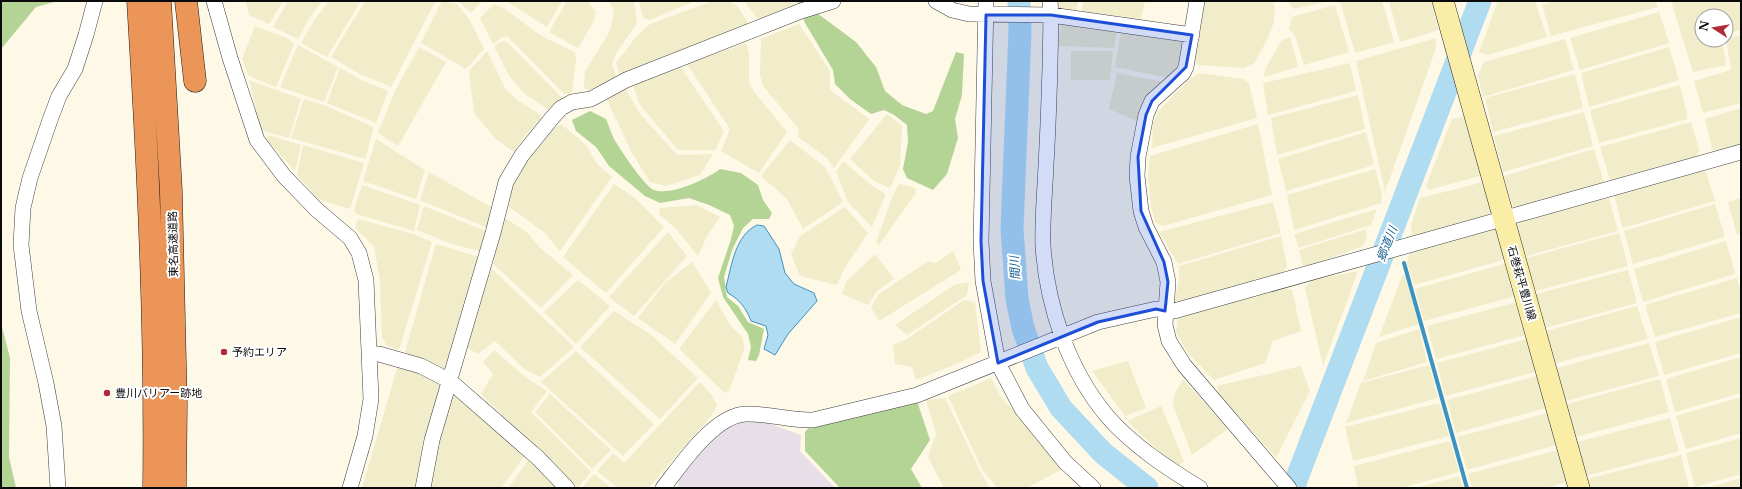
<svg xmlns="http://www.w3.org/2000/svg" width="1742" height="489" font-family="'Libre Baskerville','Noto Sans JP',serif">
<rect width="100%" height="100%" fill="#fef8e7"/>
<path fill="#e7dee8" d="M742,419L759,420L801,435L800,451L835,488H678L679,474L722,426Z"/>
<path fill="#f1ecca" d="M246,1H283L269,24L249,15Z
M288,1H322L310,17L298,39L273,27Z
M329,1H361L327,57L301,43L315,19Z
M365,1L435,2L391,87L360,74L331,57Z
M442,1L457,4L469,19L484,49L466,69L421,43Z
M458,1H482L471,13Z
M506,1H562L547,27Z
M567,1H588L596,12L594,21L578,48L549,32Z
M609,1H634L637,23L616,54L612,65L617,78L589,90L584,88L585,72L610,31L614,12Z
M639,1H695L650,20L643,18Z
M713,1H729L738,7L750,26L650,62L620,77L616,63L635,38L650,24Z
M744,1H792L795,6L760,22Z
M1057,1H1078L1076,10L1058,8Z
M1083,1H1145L1141,19L1082,11Z
M1203,1H1273L1275,8L1274,22L1267,40L1254,63L1244,68L1198,65L1194,61Z
M1287,1H1330L1294,9Z
M1340,1H1382L1394,42L1355,53Z
M1389,1H1431L1438,30L1400,42Z
M1498,1H1535L1547,37L1488,55L1479,52Z
M1554,1H1656L1658,7L1551,36L1542,5Z
M1671,1H1741V30L1726,34V16H1702V40H1722L1726,65L1693,72Z
M494,4L505,9L543,37L575,52L576,59L572,93L564,94L508,37H502L493,44L480,18Z
M1335,5L1349,52L1304,65L1295,36L1289,29L1292,17Z
M1659,12L1669,43L1580,70L1570,38Z
M799,24L830,71V90L869,119L834,168L827,158L798,137L799,129L763,86L760,75L761,39Z
M1061,24L1117,31L1114,48L1058,46Z
M255,26L287,38L294,44L276,87L249,76L242,59Z
M1121,30L1179,40L1184,45L1181,61L1169,78L1115,67Z
M1741,35V103L1703,113L1694,81L1731,70L1726,39Z
M1290,37L1298,67L1264,77L1265,70L1281,41Z
M1436,38V48L1385,192L1356,61Z
M1565,39L1574,70L1483,97L1478,76L1484,62Z
M503,41L508,43L563,99L551,111L525,94L510,77L494,46Z
M746,43L749,53V82L754,92L787,132L759,173L721,151L730,129L687,64Z
M298,45L338,67L324,102L280,87Z
M419,47L446,62L398,146L378,133L394,93Z
M1669,47L1679,80L1589,107L1581,73Z
M487,51L506,90L520,102L541,115V119L526,135L514,152L496,139L474,113L469,71Z
M1071,51H1113L1110,80H1071Z
M1350,63L1356,91L1268,115L1263,83Z
M680,66L724,131L715,150H678L640,105L633,86L655,74Z
M340,68L359,79L388,91L376,123L327,103Z
M1117,73L1164,82L1146,97L1137,121L1109,109Z
M1200,73L1243,79L1249,83L1257,118L1152,148L1153,124L1158,111L1191,78Z
M1575,74L1583,108L1493,132L1485,98Z
M249,80L301,99L289,138L263,131L260,126Z
M1680,85L1688,119L1599,143L1590,110Z
M625,88L640,114L677,155L713,154L700,175L666,186L650,182L632,153L607,100Z
M1358,95L1365,129L1277,155L1271,118Z
M304,99L324,105L374,127L365,159L291,138Z
M1741,108V145L1716,151L1712,149L1705,119Z
M1584,112L1593,146L1503,172L1494,136Z
M887,114L902,126L900,166L890,188L874,181L850,159Z
M1467,116L1483,175L1429,190L1426,186L1452,119Z
M1691,122L1699,150L1697,156L1610,180L1600,147Z
M561,124L586,145L597,164L612,177L560,251L545,233L508,206L509,190L530,156L553,129Z
M1258,124L1272,195L1163,226L1155,222L1151,206L1148,174L1150,156Z
M1366,132L1374,165L1286,191L1278,159Z
M268,135L301,145L295,171L267,140Z
M376,139L425,170L416,199L363,181Z
M790,140L825,167L843,202L803,229L787,199L761,176Z
M303,145L364,163L350,209L318,199L297,175Z
M1594,149L1604,182L1544,201L1517,208L1513,206L1504,176Z
M843,161L871,185L886,194L872,227L848,202L836,172Z
M1375,169L1382,194L1381,203L1294,230L1287,195Z
M1702,171L1706,172L1715,201L1623,228L1614,195Z
M429,172L493,208L490,229L420,200Z
M1484,182L1493,210L1485,217L1412,237L1411,225L1420,198Z
M614,184L635,198L664,227L606,293L563,257Z
M899,184L916,188L915,194L879,245L876,242L893,195Z
M362,185L420,205L414,231L356,214L354,210Z
M1609,198L1618,231L1526,256L1517,226L1519,222Z
M1741,198V233L1737,235L1728,202Z
M1273,202L1281,233L1178,264L1159,232Z
M1715,204L1725,237L1633,264L1624,231Z
M696,205L720,217L707,236L698,256L676,229L659,214L660,208Z
M424,206L488,232L482,252L449,243L417,230Z
M845,207L868,233L844,269L837,285L800,276L791,254L800,236Z
M1377,209L1371,225L1299,248L1294,234Z
M505,218L528,233L539,247L573,275L541,308L493,264L500,232Z
M358,219L413,234L432,242L399,350L387,346L382,337L380,281L374,246L355,228Z
M1495,227L1500,231L1507,259L1414,285L1407,263L1410,253Z
M1366,229L1367,238L1363,246L1307,267L1302,264L1299,250Z
M668,232L687,256L634,316L609,297Z
M1619,233L1628,266L1536,291L1526,258Z
M1281,236L1287,266L1284,272L1183,301L1174,302L1179,280V266Z
M1726,241L1735,274L1643,302L1634,269Z
M436,244L479,257L450,368L444,370L405,352Z
M953,251L961,270L879,321L871,307L879,294L928,261L936,263Z
M875,254L894,279L877,291L868,305L842,294L846,282Z
M692,262L711,293L675,344L638,318L665,283Z
M1507,263L1516,296L1424,321L1415,289Z
M491,268L574,347L540,377L524,369L495,341L478,354L466,347Z
M1628,270L1637,303L1545,328L1536,294Z
M1358,271L1323,366L1305,288L1312,280Z
M1402,276H1405L1419,324L1379,337Z
M1737,278L1741,292V313L1655,337L1645,305Z
M578,280L610,306L576,344L544,312Z
M969,282L967,295L907,335L895,325L954,285Z
M1283,288L1292,290L1301,331L1273,341L1265,363L1214,380L1187,352L1176,332L1178,317Z
M716,300L730,325L743,338L744,350L729,391L725,393L679,349Z
M964,300L975,302L981,352L954,365L916,380L912,367L895,364L893,345L907,339Z
M1517,302L1526,335L1436,359L1427,326Z
M1637,306L1648,339L1556,363L1546,331Z
M614,311L650,334L698,378L660,419L580,347Z
M1741,317V353L1664,375L1655,342Z
M1419,329L1427,362L1363,381L1376,343Z
M1527,339L1535,372L1445,396L1437,363Z
M1649,343L1659,376L1566,401L1557,368Z
M494,350L524,376L547,391L531,412L591,472L578,488L481,394L493,374L483,362Z
M576,351L654,424L623,456L541,382Z
M1741,357V393L1675,412L1666,379Z
M1128,361L1146,408L1125,416L1092,371Z
M398,365L423,374L445,386L418,488H362Z
M1429,365L1438,398L1346,423L1361,383Z
M1301,366L1310,391L1276,458L1219,395L1217,386Z
M1537,376L1546,408L1456,433L1447,400Z
M991,378L1001,397L1064,468L1027,488H998L983,471L948,396Z
M1183,379L1228,429L1192,455L1173,405L1175,393Z
M1660,379L1669,412L1576,437L1567,404Z
M700,382L713,397L717,405L712,415L648,488H618L597,471L613,453L624,463Z
M550,394L611,450L592,469L535,412Z
M451,395L459,396L525,455L501,488H427Z
M1741,397V433L1686,449L1676,416Z
M945,398L981,473L990,488H944L928,457L936,434L926,400Z
M1439,403L1449,436L1353,461L1345,427Z
M1161,406L1184,461L1177,468L1127,421Z
M1548,413L1557,445L1467,470L1457,437Z
M1670,418L1679,451L1586,476L1577,442Z
M1741,438V474L1695,487L1686,453Z
M1450,441L1459,472L1401,488H1358L1354,466Z
M1558,450L1567,482L1546,488H1472L1468,474Z
M1681,455L1689,488H1590L1587,479Z
M529,459L558,488H508Z
M594,474L611,488H582Z
M1459,476L1463,488H1416Z
M1741,478V488H1707Z"/>
<path fill="#b4d495" d="M1,1H58L36,7L1,49Z
M797,1H810L817,13L856,42L876,67L885,91L902,105L926,114L933,111L956,52L964,54L962,95L955,119L958,138L947,174L933,190L907,178L903,169L908,142L907,125L894,115L884,110L871,114L850,99L835,84L833,70L805,23Z
M590,111L606,119C609,126 611,133 614,139C620,149 645,187 654,190C671,196 707,179 720,169L741,173L758,185L763,200L772,213L769,219H753L743,228L732,250L724,277L727,297L738,306L748,322L764,329L759,355L756,361L748,360L751,347L748,334L723,297L718,278L731,239L734,226L730,215L709,205L689,198L660,203L645,196L609,166L596,147L576,131L572,120Z
M1,323L10,358L9,457L16,488H1Z
M917,401L930,440L911,469L922,488H840L805,451V432L813,423Z"/>
<path fill="#b0dcf1" stroke="#3b93c4" d="M757,225L764,226L779,249L785,273L794,284L814,293L817,301L788,334L775,355L764,349L768,335L766,326L751,321C746,308 740,300 728,293L726,287C732,264 735,236 757,225Z"/>
<g fill="none" stroke-linecap="round" stroke-linejoin="round">
<path stroke="#3b93c4" stroke-width="4" d="M1404,263L1467,488"/>
<path stroke="#b0dcf1" stroke-width="23" d="M1019,1L1020,31L1012,229L1017,299L1023,328L1037,368L1061,408L1103,453L1147,488
M1293,488L1480,1"/>
<g stroke="#3d3d3d" stroke-width="16">
<path id="minor" d="M214,1L230,58L257,140L284,176L317,210L350,238L359,253L366,280L371,399L365,436L350,488
M936,1L952,10L969,14L1051,15L1192,35
M986,1L981,241L983,281L998,363L1022,409L1065,462L1093,488
M1050,1C1052,23 1050,45 1050,67C1049,100 1048,132 1046,164C1045,191 1042,219 1043,246C1047,306 1068,369 1107,416C1132,445 1167,468 1200,488
M1197,1L1186,67L1183,73L1152,101L1146,115L1138,157L1137,176L1141,211L1146,227L1164,262L1168,282L1165,325L1169,341L1184,365L1289,488
M369,354H379L421,366L450,381L538,458L567,488
M58,488L54,426L46,383L29,311L21,245L23,208L30,178L50,120L59,96L75,69L86,35L95,1
M423,488L432,440L493,233L506,182L522,155L552,118L561,108L572,102L591,99L626,80L801,11L833,1
M663,488C681,465 714,415 746,414C768,413 790,421 813,420L917,395L1098,322L1156,309L1174,311L1741,152"/>
</g>
<g stroke="#2c2c2c" stroke-width="22">
<path id="secondary" d="M1443,1L1579,488"/>
</g>
<g stroke="#1b1b1b" stroke-width="23">
<path id="motorway" d="M138,1C148,163 156,325 154,488
M160,1L171,191L176,405L175,488
M186,1L195,81"/>
</g>
<use href="#minor" stroke="#fff" stroke-width="15"/>
<use href="#secondary" stroke="#faeda6" stroke-width="21"/>
<use href="#motorway" stroke="#eb9558" stroke-width="22"/>
</g>
<path fill="#1d4ed8" fill-opacity="0.2" stroke="#1d4ed8" stroke-width="3" stroke-linejoin="round" d="M986,15H1051L1192,35L1186,67L1152,101L1146,115L1138,157L1141,211L1164,262L1168,282L1165,311L1156,309L1098,322L998,363L983,281L981,241Z"/>
<g fill="#af2c37" stroke="#fff" stroke-width="1.5">
<circle cx="224" cy="352" r="4"/>
<circle cx="107" cy="393" r="4"/>
</g>
<g text-anchor="middle" stroke-width="4" stroke-linejoin="round" paint-order="stroke">
<g font-size="11" fill="#0a0a0a" stroke="#fff">
<text transform="translate(173 244) rotate(-91)" y="4">東名高速道路</text>
<text transform="translate(1522 283) rotate(74)" y="4">石巻萩平豊川線</text>
</g>
<g font-size="11" fill="#0a0a0a" stroke="#fff" text-anchor="start">
<text x="232" y="356">予約エリア</text>
<text x="115" y="397">豊川バリアー跡地</text>
</g>
<g font-size="12" font-style="italic" fill="#1c6392" stroke="#fff">
<text transform="translate(1387 244) rotate(-69)" y="4">郷道川</text>
<text transform="translate(1015 268) rotate(-94)" y="4">間川</text>
</g>
</g>
<rect width="1742" height="489" fill="none" stroke="#0a0a0a" stroke-width="4"/>
<g transform="translate(1714 28) rotate(282)"><circle r="19" fill="#ffffff" stroke="#9d9d9d"/>
<path d="M0-3L7 15L0 10L-7 15Z" fill="#af2c37"/>
<text y="-6" font-size="11" font-weight="bold" text-anchor="middle" fill="#0a0a0a">N</text>
</g>
</svg>
